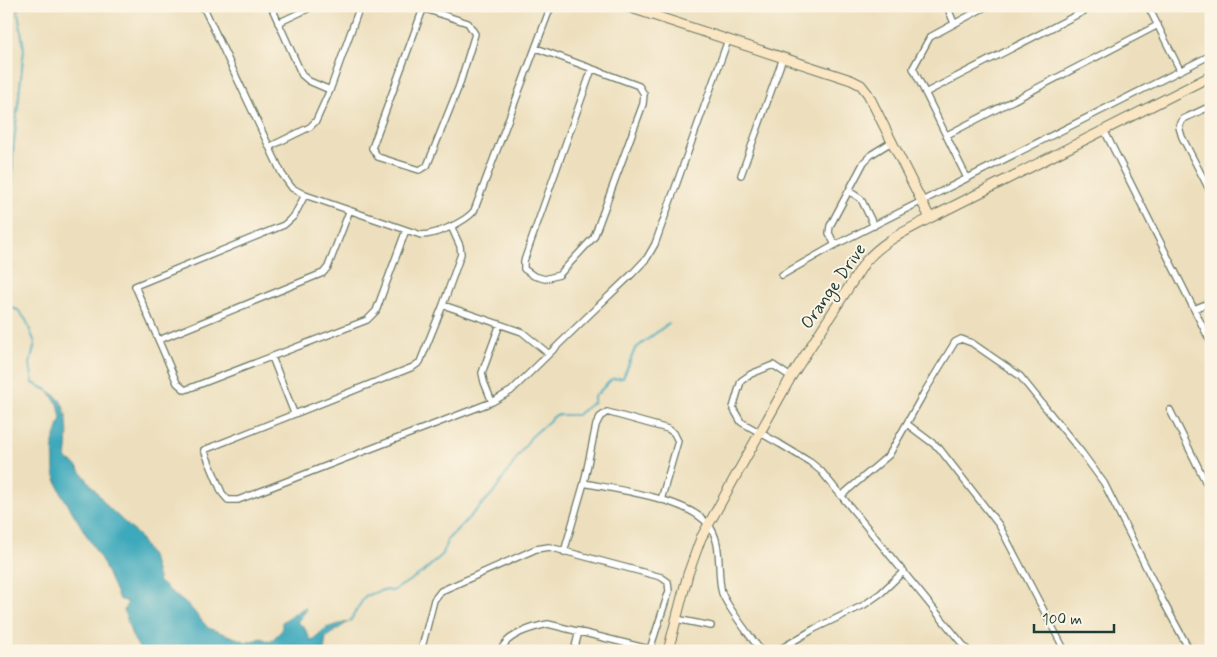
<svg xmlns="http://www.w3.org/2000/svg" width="1217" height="657" font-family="Mynerve,sans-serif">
<rect width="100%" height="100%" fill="#fcf5e5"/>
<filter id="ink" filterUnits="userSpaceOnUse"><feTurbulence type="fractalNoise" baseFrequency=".02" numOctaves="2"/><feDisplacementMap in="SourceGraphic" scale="10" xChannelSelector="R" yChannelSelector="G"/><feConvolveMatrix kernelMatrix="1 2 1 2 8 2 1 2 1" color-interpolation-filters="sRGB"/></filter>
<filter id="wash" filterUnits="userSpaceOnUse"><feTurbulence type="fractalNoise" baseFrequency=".0096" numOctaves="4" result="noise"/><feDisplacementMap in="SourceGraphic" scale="20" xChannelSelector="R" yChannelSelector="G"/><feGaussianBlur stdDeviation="1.12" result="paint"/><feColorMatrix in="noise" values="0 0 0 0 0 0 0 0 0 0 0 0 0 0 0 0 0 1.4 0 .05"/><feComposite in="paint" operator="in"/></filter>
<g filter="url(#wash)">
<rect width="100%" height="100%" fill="#eddfbd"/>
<path fill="#3ca9bc" stroke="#2e7378" d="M47,390C50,392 54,394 57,397C71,410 68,442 66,459L75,464L108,507L138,535L153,560L159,582L191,608L208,628L247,642L262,638L270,642L282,630V622L305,607L306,611L297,622L304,627L311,641L326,628L350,621L326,637L324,651H141L132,636L124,610L128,602L119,599L102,561L61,493L54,473L53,443L61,418L58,404Z"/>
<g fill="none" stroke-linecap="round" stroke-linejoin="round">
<path stroke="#3ca9bc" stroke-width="2" d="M6,227L11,221L13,152L24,49L17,6
M6,253L10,264L6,272
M6,306L18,310L26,320L35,343L30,364L33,383L47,390
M350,621L365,596L383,590L393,591L423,572L443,554L447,540L495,491L531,437L556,415H577L594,402V397L612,379L623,378L635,349L669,323"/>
</g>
</g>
<g filter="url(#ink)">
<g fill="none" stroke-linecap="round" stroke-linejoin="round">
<g stroke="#677664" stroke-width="8">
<path id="street" d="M203,6L282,174L292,188L305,195L421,235C436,235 465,222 474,211L551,6
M271,6L302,75L309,81L330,90
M416,6L468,23L475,34L459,86L427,166L419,170L378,157L372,148L423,9
M947,6L954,23
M1148,6L1180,70
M1208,6L1211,11
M278,23L314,6
M536,48L639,86L644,94L643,104L594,237L559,275L545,279L534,276L524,269V261L592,69
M925,93L1094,6
M1211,106L1183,119L1179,127L1182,137L1211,193
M1104,130L1211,343
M947,135L1158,25
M269,147L310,127L316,121L330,90L360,6
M741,175L783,58
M967,178L913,68L930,37L987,6
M849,191L861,199L874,226
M305,195L294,216L284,225L135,286L177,383L185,390L367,320L376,311L406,230
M451,226L460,246L461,254L443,305L420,362L413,367L204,450L222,493L228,500H238L492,402L511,391L591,313L632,274L647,258L655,244L728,40
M835,245L829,233L830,226L864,162L872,154L893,141
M782,275L835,245L1211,55
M443,305L522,332L549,354
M1194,309L1211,302
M159,340L323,273L328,267L349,212
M272,357L294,413
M791,377L773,365L751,374L741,381L733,408L741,422L780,444L810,462L821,471L968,651
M492,402L484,382L482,373L500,324
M1170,410L1211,493
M907,424L939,448L999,525L1065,651
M584,483C618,490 684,498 707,523C724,541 716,572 722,593C727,607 751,637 761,651
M841,496L889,455L925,391L955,342L961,339L972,343L1020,376L1082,453L1104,483L1163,601L1190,651
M564,552L584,483L596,425L600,417L607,412L668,429L674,433L678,441L661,500
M676,619L711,626
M421,651L434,600L441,591L536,549L549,547L661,577L668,582L669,591L650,649
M501,651C505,635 533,627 548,624L657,651
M574,651L579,631
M777,651L814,629L864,605L881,593L904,571"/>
</g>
<g stroke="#677664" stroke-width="11">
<path id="secondary" d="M625,6L851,80L861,85L868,94L930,218
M668,651L688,574L701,538L791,377L865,262C883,241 906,231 930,218L1211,76"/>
</g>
<use href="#street" stroke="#fff" stroke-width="5.5"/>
<use href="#secondary" stroke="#fbe6c4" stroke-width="9"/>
</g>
</g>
<g text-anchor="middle" stroke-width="4" stroke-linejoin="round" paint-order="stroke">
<g font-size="18" fill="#1f3d34" stroke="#fcf5e5">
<text transform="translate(833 286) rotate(-55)" y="6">Orange Drive</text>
</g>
</g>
<rect width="1217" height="657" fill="none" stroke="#fcf5e5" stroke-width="25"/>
<path d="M1034 624v8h80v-8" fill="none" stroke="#1f3d34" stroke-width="2.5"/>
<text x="1042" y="624" font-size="15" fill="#1f3d34" stroke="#fcf5e5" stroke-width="4" paint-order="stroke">100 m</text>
</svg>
